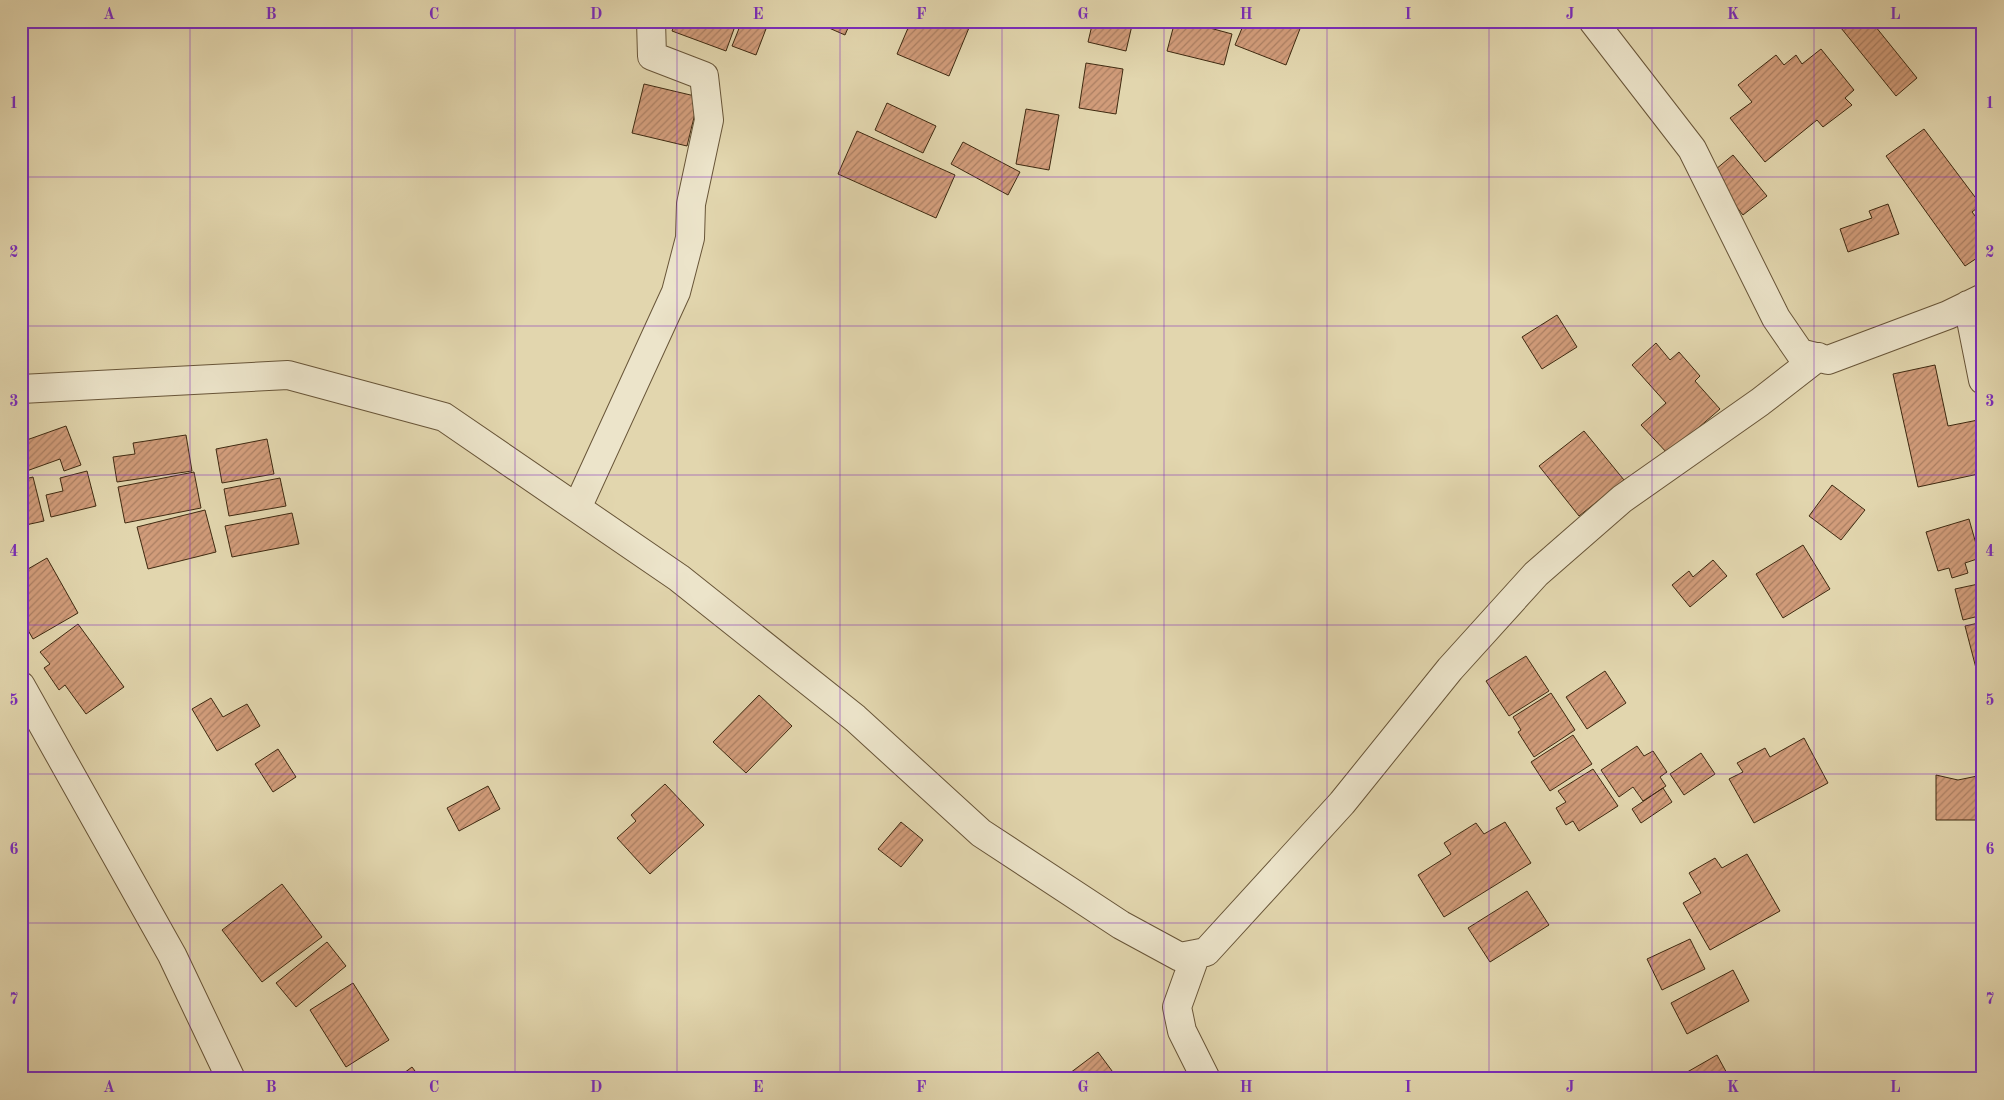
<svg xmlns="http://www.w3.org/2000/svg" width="2004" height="1100" font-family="'Old Standard TT',serif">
<defs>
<pattern id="building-hatch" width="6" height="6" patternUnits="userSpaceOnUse" patternTransform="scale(1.25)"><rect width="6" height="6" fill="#d19c7a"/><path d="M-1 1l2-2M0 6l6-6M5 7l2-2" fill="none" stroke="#ab7f63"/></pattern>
</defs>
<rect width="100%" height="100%" fill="#e2d6ae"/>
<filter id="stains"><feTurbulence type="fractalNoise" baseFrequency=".004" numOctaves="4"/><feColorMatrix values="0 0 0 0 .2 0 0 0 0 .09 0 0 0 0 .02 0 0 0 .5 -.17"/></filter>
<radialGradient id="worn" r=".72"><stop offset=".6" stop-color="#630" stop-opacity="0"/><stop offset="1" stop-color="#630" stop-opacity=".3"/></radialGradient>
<path fill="url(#building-hatch)" stroke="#3f2a11" d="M676,21H714L734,29L726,51L672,31Z
M742,21H769L756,55L732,46Z
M813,21H851L845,35Z
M911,21L971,23L949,76L897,54Z
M1093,21H1133L1126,51L1088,42Z
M1175,21H1184L1232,34L1224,65L1167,51Z
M1245,21H1303L1286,65L1235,45Z
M1850,21H1871L1917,78L1896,96L1841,28Z
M1821,49L1854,90L1845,98L1852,105L1823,127L1817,120L1765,162L1730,118L1752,102L1738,85L1776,55L1784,65L1796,55L1802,64Z
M1086,63L1123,69L1116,114L1079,108Z
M644,84L699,97L687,146L632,133Z
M887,103L936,126L923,153L875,130Z
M1026,109L1059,115L1049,170L1016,164Z
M1924,129L1981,205L1972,212L1983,226V254L1965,266L1886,156Z
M857,131L955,175L936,218L838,174Z
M963,142L1020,172L1008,195L951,164Z
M1733,155L1767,196L1743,215L1710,174Z
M1888,204L1899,234L1848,252L1840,229L1872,218L1869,211Z
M1557,315L1577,347L1542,369L1522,337Z
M1656,343L1670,360L1679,352L1700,376L1695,381L1720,409L1668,454L1641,425L1666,403L1632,365Z
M1935,365L1948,426L1983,419V473L1918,487L1893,374Z
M66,426L81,465L64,471L60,459L21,473V442Z
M1584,431L1624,480L1579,516L1539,466Z
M186,435L192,471L117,482L113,457L135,454L133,443Z
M267,439L274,474L222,483L216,449Z
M87,471L96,506L51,517L46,495L63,491L60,478Z
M194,472L201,508L125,523L118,487Z
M33,477L44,521L21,526V480Z
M280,478L286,506L229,516L224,489Z
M1832,485L1865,510L1841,540L1809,516Z
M205,510L216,552L148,569L137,527Z
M292,513L299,544L232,557L225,526Z
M1969,519L1980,558L1965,563L1968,573L1952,578L1949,568L1938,571L1926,532Z
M1803,545L1830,589L1783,618L1756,574Z
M47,558L78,613L33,639L21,618V573Z
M1713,560L1727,576L1690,607L1672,585L1689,571L1693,577Z
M1983,583V615L1963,620L1955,589Z
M1983,622V695L1965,626Z
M78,624L124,687L86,714L65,685L59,690L44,668L50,664L40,652Z
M1526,656L1549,691L1509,716L1486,681Z
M1605,671L1626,703L1587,729L1566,697Z
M1551,693L1575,730L1534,757L1518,732L1521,730L1513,717Z
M759,695L792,726L746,773L713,742Z
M211,698L223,717L247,704L260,726L217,751L192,709Z
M1573,735L1592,764L1550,791L1531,762Z
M1804,738L1828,783L1754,823L1729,779L1743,772L1737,763L1765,748L1770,757Z
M1637,746L1644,756L1653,751L1667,772L1660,777L1666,786L1643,801L1633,787L1619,797L1601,770Z
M278,749L296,777L273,792L255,764Z
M1701,753L1715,774L1684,795L1670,774Z
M1593,769L1618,806L1579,831L1573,821L1566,825L1556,808L1566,802L1558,791Z
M1936,775L1958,780L1982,775V820H1936Z
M665,784L704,825L650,874L617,838L636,821L631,815Z
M488,786L500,809L459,831L447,808Z
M1663,788L1672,802L1641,823L1632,809Z
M901,822L923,840L901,867L878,849Z
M1505,822L1531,863L1444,917L1418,875L1451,854L1444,843L1476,823L1484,834Z
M1747,854L1780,911L1710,950L1683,903L1701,893L1689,873L1715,858L1722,868Z
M282,884L322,937L262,982L222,930Z
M1527,891L1549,925L1490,962L1468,928Z
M1690,939L1705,969L1662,990L1647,959Z
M327,942L346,966L296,1007L276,983Z
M1733,970L1749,1001L1687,1034L1671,1003Z
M353,983L389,1040L346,1067L310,1010Z
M1098,1052L1118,1079H1068L1066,1076Z
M1717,1055L1730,1079H1675Z
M412,1067L421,1079H396Z"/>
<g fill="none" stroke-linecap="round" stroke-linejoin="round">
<g stroke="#685538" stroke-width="30">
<path id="street" d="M1593,21L1692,149L1776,318L1800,353L1828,360L1948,315L1983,298
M1968,305L1983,380
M21,389L288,375L444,417L679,578L855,718L981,833L1121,925L1180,957L1206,952L1342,803L1450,669L1536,574L1622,499L1760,402L1818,357
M577,508L676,292L690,238L691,204L709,120L704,76L652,56L651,21
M21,686L172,955L231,1079
M1196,954L1177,1007L1182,1031L1206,1079"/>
</g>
<use href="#street" stroke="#ece4ca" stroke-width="28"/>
</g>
<path fill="none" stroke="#7b2cbf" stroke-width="1" stroke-opacity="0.55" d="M190,21V1079M352,21V1079M515,21V1079M677,21V1079M840,21V1079M1002,21V1079M1164,21V1079M1327,21V1079M1489,21V1079M1652,21V1079M1814,21V1079M21,177H1983M21,326H1983M21,475H1983M21,625H1983M21,774H1983M21,923H1983"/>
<rect width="2004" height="1100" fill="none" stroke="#e2d6ae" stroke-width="55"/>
<rect x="28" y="28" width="1948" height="1044" fill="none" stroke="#7b2cbf" stroke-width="2"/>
<g font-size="16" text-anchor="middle" font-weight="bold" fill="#7b2cbf">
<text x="109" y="19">A</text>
<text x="271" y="19">B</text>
<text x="434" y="19">C</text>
<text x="596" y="19">D</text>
<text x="758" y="19">E</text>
<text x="921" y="19">F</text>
<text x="1083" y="19">G</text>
<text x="1246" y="19">H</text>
<text x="1408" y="19">I</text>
<text x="1570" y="19">J</text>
<text x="1733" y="19">K</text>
<text x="1895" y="19">L</text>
<text x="14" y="108">1</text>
<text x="1990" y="108">1</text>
<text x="14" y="257">2</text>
<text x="1990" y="257">2</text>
<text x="14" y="406">3</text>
<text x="1990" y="406">3</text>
<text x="14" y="556">4</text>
<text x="1990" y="556">4</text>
<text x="14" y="705">5</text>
<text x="1990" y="705">5</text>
<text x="14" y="854">6</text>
<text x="1990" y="854">6</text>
<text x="14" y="1004">7</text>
<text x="1990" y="1004">7</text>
<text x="109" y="1092">A</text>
<text x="271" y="1092">B</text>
<text x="434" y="1092">C</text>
<text x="596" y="1092">D</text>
<text x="758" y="1092">E</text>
<text x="921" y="1092">F</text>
<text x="1083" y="1092">G</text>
<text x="1246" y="1092">H</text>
<text x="1408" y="1092">I</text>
<text x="1570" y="1092">J</text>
<text x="1733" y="1092">K</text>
<text x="1895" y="1092">L</text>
</g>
<rect width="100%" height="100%" filter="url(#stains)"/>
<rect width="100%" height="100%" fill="url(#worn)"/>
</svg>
